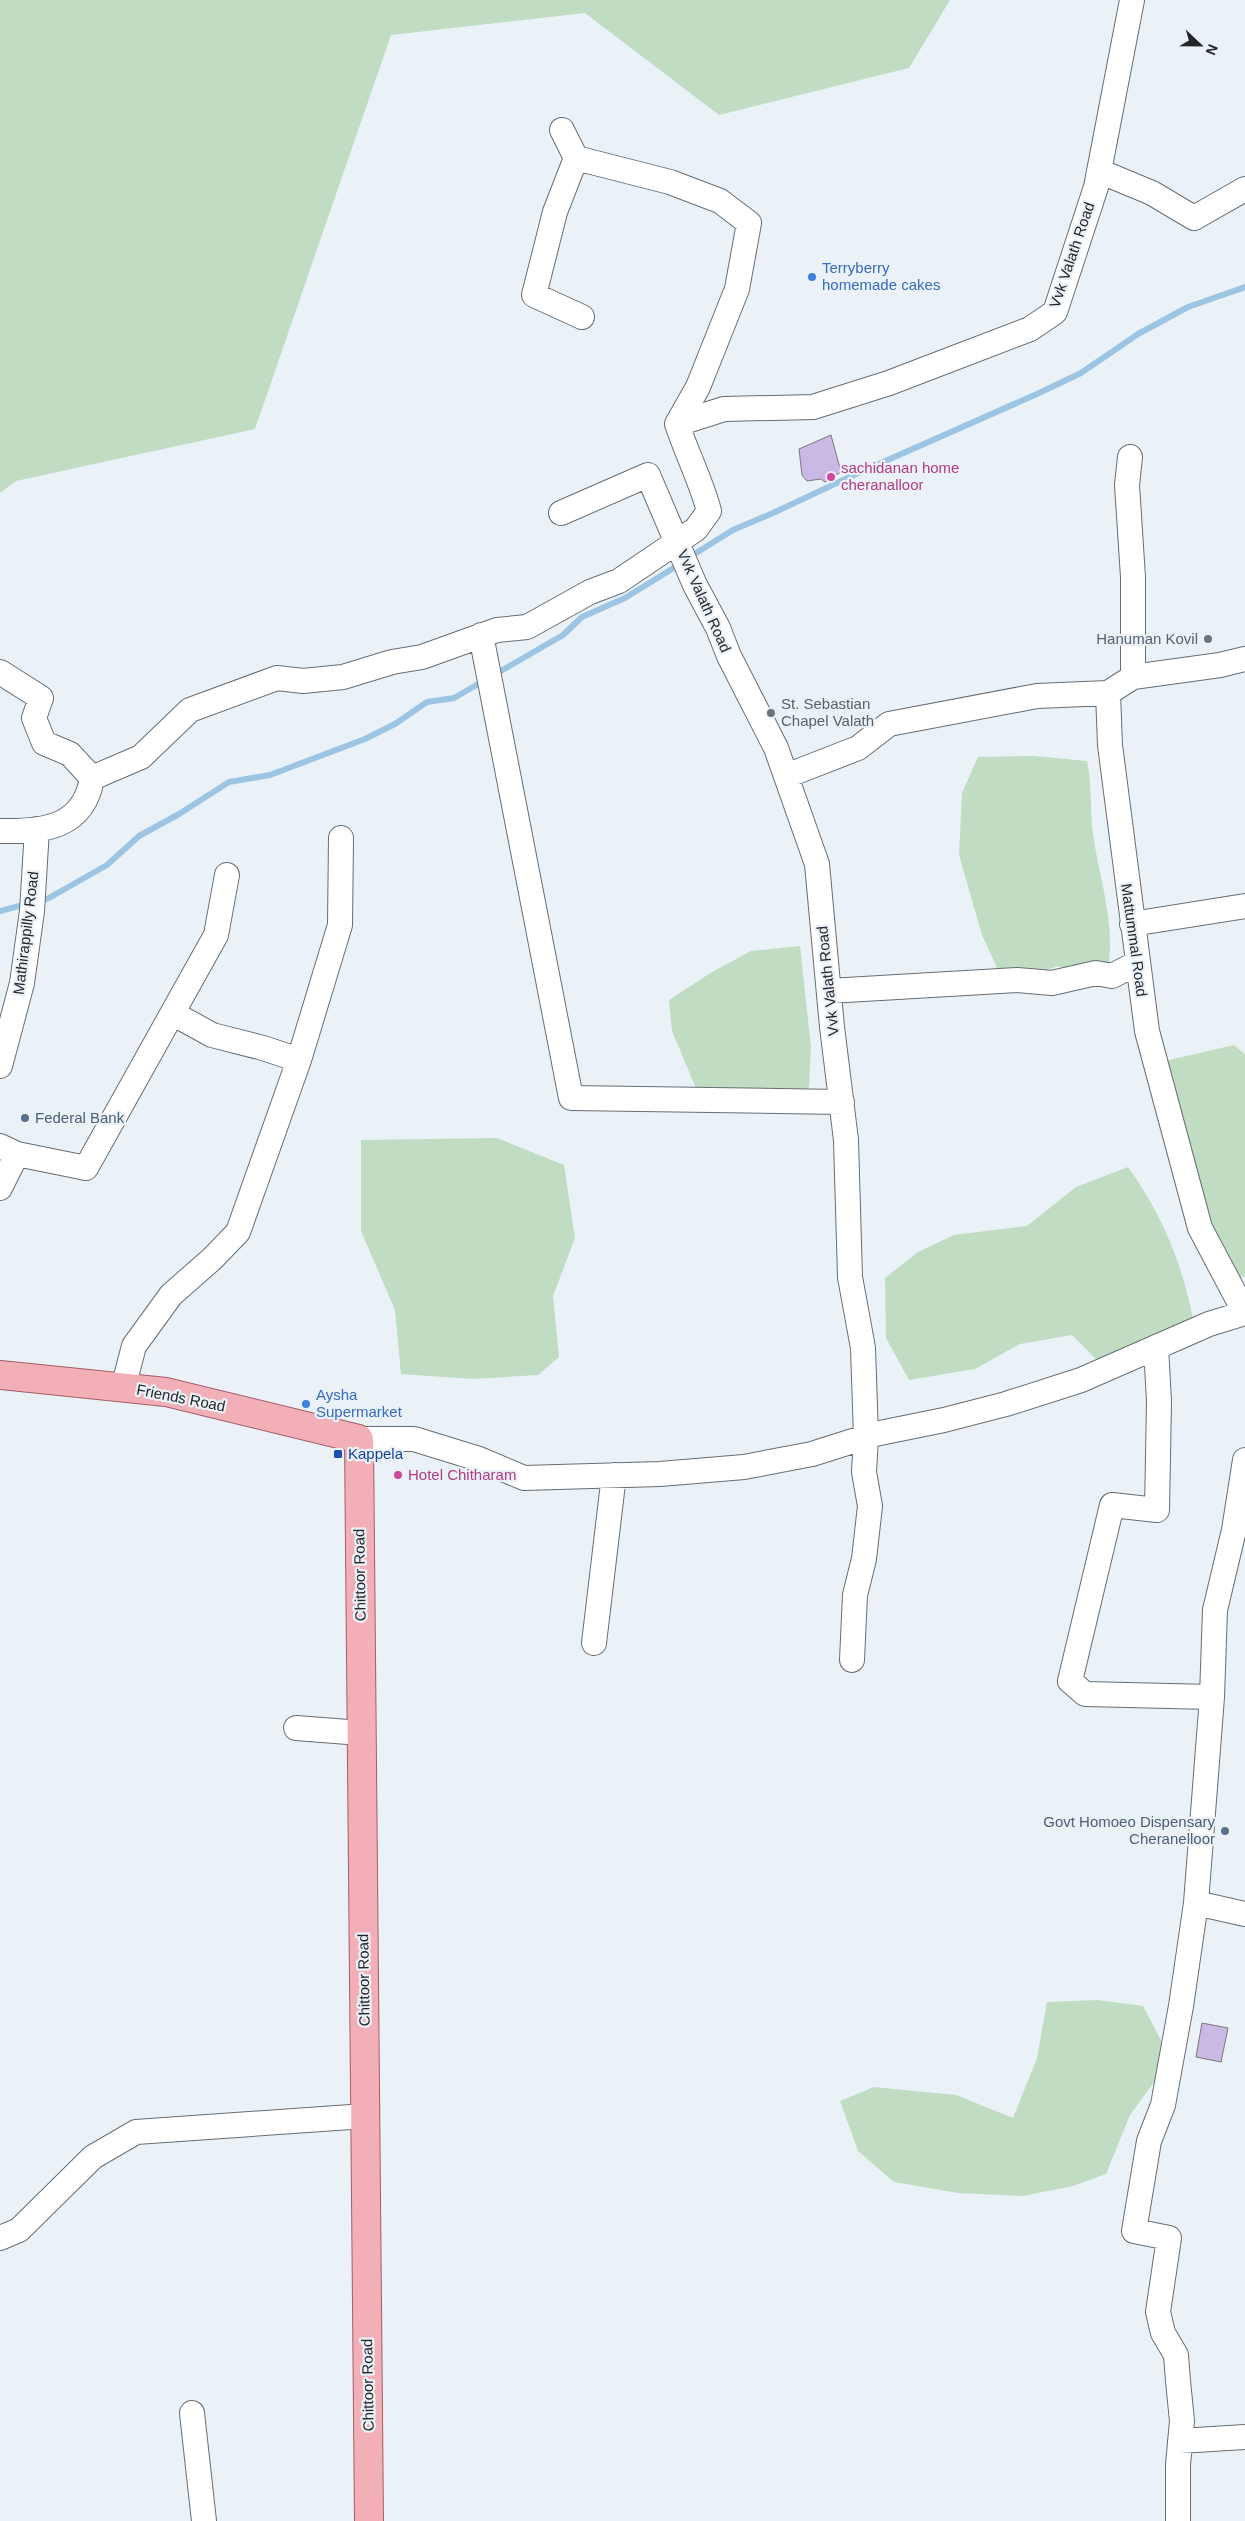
<svg xmlns="http://www.w3.org/2000/svg" width="1245" height="2521" font-family="Helvetica,sans-serif">
<rect width="100%" height="100%" fill="#eaf2f8"/>
<path fill="#c0dcc3" d="M0,0H950L909,68L719,115L585,13L391,35L255,429L16,481L0,493Z
M1034,756L1087,761C1092,785 1090,810 1093,834C1099,878 1116,924 1108,968L1076,972L1057,966L1022,980L999,972L982,935L959,855L962,793L978,757Z
M800,946L811,1047L809,1087L792,1101L698,1093L672,1031L669,1000L712,972L751,951Z
M1234,1045L1245,1054V1276L1229,1282L1156,1063Z
M497,1138L564,1165L575,1238L553,1296L559,1357L538,1375L472,1379L401,1374L395,1310L361,1231V1140Z
M1128,1167C1164,1217 1185,1270 1195,1330L1106,1369L1072,1335L1020,1344L975,1369L909,1380L886,1338L885,1278L918,1252L954,1235L1027,1226L1076,1187Z
M1098,2000L1143,2006L1171,2059L1130,2115L1106,2174L1073,2186L1023,2196L958,2193L894,2182L858,2151L840,2101L874,2087L956,2095L1013,2118L1037,2058L1047,2002Z"/>
<g fill="none" stroke-linecap="round" stroke-linejoin="round">
<path stroke="#9cc5e4" stroke-width="6" d="M688,558L733,530L773,513L856,474L1037,394L1081,373L1138,334L1188,307L1245,287
M494,675L563,635L582,617L625,598L680,564
M37,902L49,898L107,865L139,836L179,814L229,782L270,775L365,739L395,724L427,702L454,698L485,680
M0,911L27,904"/>
</g>
<path fill="#cab9e4" stroke="#7b787f" d="M831,435L841,472L825,482L821,479L807,481L802,475L799,449Z
M1202,2023L1228,2028L1221,2062L1196,2057Z"/>
<g fill="none" stroke-linecap="round" stroke-linejoin="round">
<g stroke="#676e73" stroke-width="26">
<path id="minor" d="M562,130L576,158L670,182L720,201L749,223L737,289L698,387L677,424
M576,158L555,212L534,295L582,317
M1099,171L1152,193L1194,218L1245,189
M1130,457L1127,485L1133,577V677
M561,513L648,475L695,585L718,628L729,656L776,748L817,864L832,1027L846,1140L850,1277L863,1348L866,1437L864,1472L870,1506L864,1559L855,1595L852,1660
M481,635L571,1098L842,1102
M0,672L41,698L34,718L44,743L70,754L92,778C84,828 43,832 0,831
M786,776L858,748L889,724L1037,696L1108,693
M92,778L141,757L190,710L277,678L303,681L343,677L392,662L422,657L497,630L527,627L590,592L619,581L696,529L709,511C701,481 687,454 677,424L724,409L813,407L889,383L949,360L1030,329L1055,312L1096,187L1132,0
M1132,924L1245,906
M829,991L1017,980L1052,983L1096,973L1112,976L1137,963
M174,1014L212,1035L263,1048L299,1060L340,925L341,838
M0,1066L22,983L32,911L37,829
M0,1146L17,1154L0,1188
M17,1154L86,1168L216,935L227,875
M1156,1347L1159,1401L1157,1510L1112,1505L1070,1681L1085,1694L1212,1697
M123,1388L134,1346L171,1295L213,1258L238,1232L299,1060
M359,1439H414L479,1459L524,1478L660,1474L744,1467L812,1454L875,1434L944,1420L1006,1404L1081,1380L1209,1324L1245,1313L1200,1228L1147,1031L1110,745L1108,693L1133,677L1220,665L1245,659
M594,1643L614,1475
M296,1728L361,1733
M1196,1903L1245,1914
M0,2238L19,2230L93,2157L136,2132L365,2116
M192,2413L204,2521
M1180,2441L1245,2437
M1178,2521V2465L1182,2421L1178,2381L1176,2355L1163,2333L1158,2312L1169,2238L1134,2231L1149,2141L1163,2105L1181,2006L1196,1903L1212,1697L1215,1610L1234,1530L1245,1460"/>
</g>
<g stroke="#a55d67" stroke-width="30">
<path id="major" d="M0,1375L166,1392L359,1439L369,2521"/>
</g>
<use href="#minor" stroke="#fff" stroke-width="24"/>
<use href="#major" stroke="#f3afb8" stroke-width="28"/>
</g>
<g fill="#3f7fe0" stroke="#eaf2f8" stroke-width="2">
<circle cx="812" cy="277" r="5"/>
<circle cx="306" cy="1404" r="5"/>
</g>
<g fill="#d1479c" stroke="#eaf2f8" stroke-width="2">
<circle cx="831" cy="477" r="5"/>
<circle cx="398" cy="1475" r="5"/>
</g>
<g fill="#6b7280" stroke="#eaf2f8" stroke-width="2">
<circle cx="1208" cy="639" r="5"/>
<circle cx="771" cy="713" r="5"/>
</g>
<g fill="#5c6f8a" stroke="#eaf2f8" stroke-width="2">
<circle cx="25" cy="1118" r="5"/>
<circle cx="1225" cy="1831" r="5"/>
</g>
<rect fill="#1a4fb4" stroke="#eaf2f8" stroke-width="2" x="333" y="1449" width="10" height="10" rx="2.5"/>
<g text-anchor="middle" stroke-width="4.5" stroke-linejoin="round" paint-order="stroke">
<g font-size="15" fill="#242629" stroke="#eaf2f8">
<text transform="translate(1072 255) rotate(-71)" y="5">Vvk Valath Road</text>
<text transform="translate(704 601) rotate(66)" y="5">Vvk Valath Road</text>
<text transform="translate(26 933) rotate(-83)" y="5">Mathirappilly Road</text>
<text transform="translate(1134 940) rotate(82)" y="5">Mattummal Road</text>
<text transform="translate(828 981) rotate(-96)" y="5">Vvk Valath Road</text>
<text transform="translate(181 1398) rotate(11)" y="5">Friends Road</text>
<text transform="translate(360 1575) rotate(-91)" y="5">Chittoor Road</text>
<text transform="translate(364 1980) rotate(-91)" y="5">Chittoor Road</text>
<text transform="translate(368 2385) rotate(-91)" y="5">Chittoor Road</text>
</g>
<g font-size="15" fill="#366cbe" stroke="#eaf2f8" text-anchor="start">
<text x="822" y="273">Terryberry<tspan x="822" dy="17">homemade cakes</tspan></text>
<text x="316" y="1400">Aysha<tspan x="316" dy="17">Supermarket</tspan></text>
</g>
<g font-size="15" fill="#b23c85" stroke="#eaf2f8" text-anchor="start">
<text x="841" y="473">sachidanan home<tspan x="841" dy="17">cheranalloor</tspan></text>
<text x="408" y="1480">Hotel Chitharam</text>
</g>
<g font-size="15" fill="#5b616d" stroke="#eaf2f8" text-anchor="end">
<text x="1198" y="644">Hanuman Kovil</text>
<text x="781" y="709" text-anchor="start">St. Sebastian<tspan x="781" dy="17">Chapel Valath</tspan></text>
</g>
<g font-size="15" fill="#4e5e75" stroke="#eaf2f8" text-anchor="start">
<text x="35" y="1123">Federal Bank</text>
<text x="1215" y="1827" text-anchor="end">Govt Homoeo Dispensary<tspan x="1215" dy="17">Cheranelloor</tspan></text>
</g>
<g font-size="15" fill="#164399" stroke="#eaf2f8" text-anchor="start">
<text x="348" y="1459">Kappela</text>
</g>
</g>
<g transform="translate(1200 45) rotate(112)" stroke="#eaf2f8" stroke-width="4" paint-order="stroke">
<path d="M0-4L9 19L0 12L-9 19Z" fill="#242629"/>
<text y="-8" font-size="14" font-weight="bold" text-anchor="middle" fill="#242629">N</text>
</g>
</svg>
